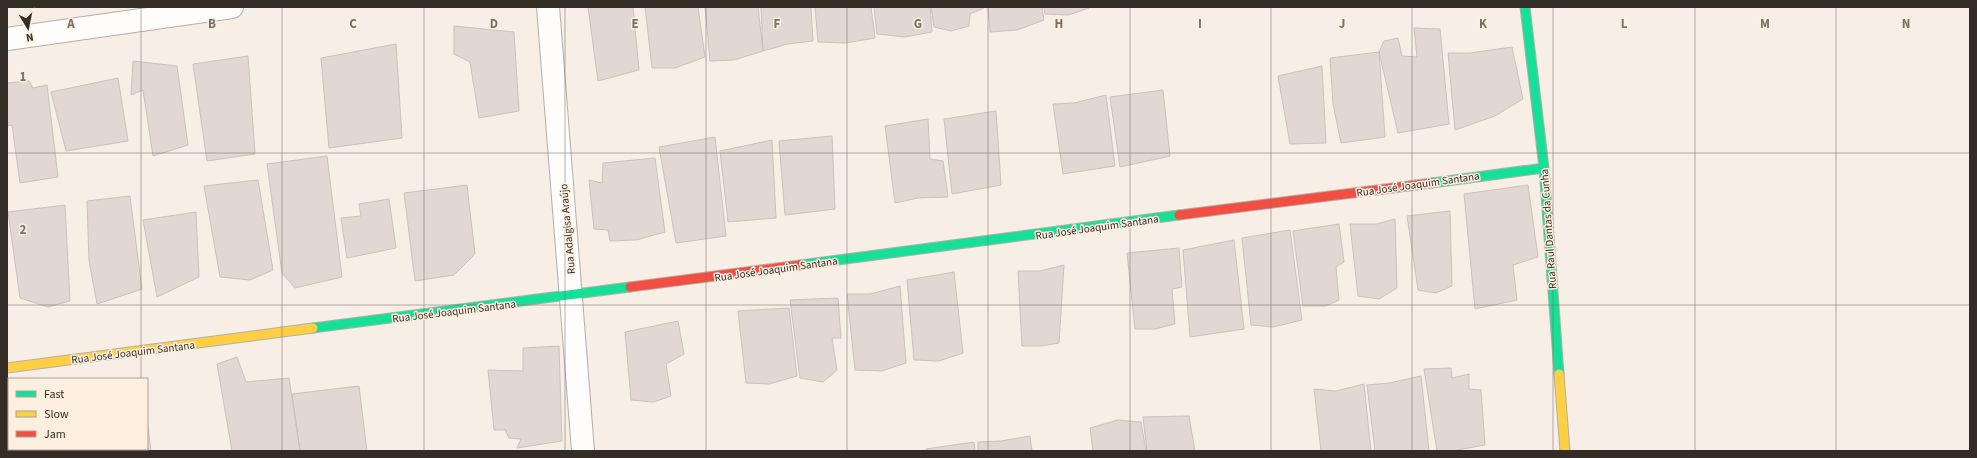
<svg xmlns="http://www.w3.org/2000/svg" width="1977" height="458" font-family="'Source Sans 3',sans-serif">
<rect width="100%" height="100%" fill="#f7efe6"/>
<path fill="#e2d7d2" stroke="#cac2bc" d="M588,7H633L639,70L598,81Z
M645,7H698L705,57L675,68H652Z
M705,7H758L763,51L734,60L710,61Z
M761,7H811L813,41L788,44L763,51Z
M815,7H871L875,38L845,43L818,42Z
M874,7H930L932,32L905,37L877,34Z
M931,7H984V8L970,14L969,26L951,31L934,27Z
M988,7H1042L1044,20L1017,30L990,32Z
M1044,7H1089V8L1068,15L1045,14Z
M454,26L514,32L519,111L479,118L470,62L454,54Z
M1414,28L1440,29L1449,124L1398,133L1379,52L1384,41L1398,38L1402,56L1417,57Z
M396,44L402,138L329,148L321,58Z
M1512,47L1523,99L1495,116L1455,130L1448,53H1470Z
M1379,52L1385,137L1341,143L1333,104L1330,58Z
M248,56L255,154L207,161L193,64Z
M133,61L177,66L188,145L153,156L143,90L131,95Z
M1322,66L1326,143L1290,144L1278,76Z
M118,78L128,141L66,151L51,92Z
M29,81L33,88L47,85L58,177L20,183L12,125L7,126V83Z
M1163,90L1170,156L1120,167L1110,97Z
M1106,95L1115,166L1063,174L1053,104L1074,103Z
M996,111L1001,185L952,194L944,119Z
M928,119L930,159L943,161L948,197L918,198L895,203L885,126Z
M832,136L835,209L785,215L779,141Z
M715,137L726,236L676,243L659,147Z
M772,140L776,218L728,222L720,151Z
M327,156L342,277L295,288L282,273L267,164Z
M655,158L665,232L636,240L610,241L608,230L594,229L589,180L602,183L603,163Z
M258,180L273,270L250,280L220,277L204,186Z
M467,185L475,254L454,275L415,281L404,193Z
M1528,185L1538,257L1513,265L1517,300L1475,309L1464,194Z
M130,196L142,289L97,304L89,261L87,201Z
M389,199L396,248L347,258L341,218L361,216L359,204Z
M65,205L70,301L48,307L20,298L8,212Z
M1450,211L1452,286L1436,293L1418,290L1407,216Z
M196,212L199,277L157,297L143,220Z
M1395,219L1397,288L1379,299L1358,296L1350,224H1376Z
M1339,224L1344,262L1336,267L1339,300L1326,306H1303L1293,231Z
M1290,230L1302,320L1273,327L1251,325L1242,238Z
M1234,240L1244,329L1190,337L1183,250Z
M1179,248L1182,287L1172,289L1175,324L1155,329H1135L1127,253Z
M1064,265L1059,343L1041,346H1022L1018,271H1040Z
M954,272L963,353L939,361L914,360L907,280Z
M900,286L906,363L882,371L855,370L847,294H870Z
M838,298L841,338H832L837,370L823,382L800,378L790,300Z
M789,308L797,376L769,384L746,383L738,311Z
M678,321L684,354L666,364L671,396L654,402L631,400L625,332Z
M559,346L562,441L517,448L521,439L509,438L505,430H494L488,370L523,371V348Z
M237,357L246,382L289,378L300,451H232L217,364Z
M1451,368L1452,378L1469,374V389L1481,390L1485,445L1452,451H1437L1424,369Z
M1421,376L1429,451H1375L1367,385L1389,383Z
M1364,384L1371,451H1321L1314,389L1336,391Z
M359,386L367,451H300L292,394Z
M1189,416L1195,451H1147L1143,417Z
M147,418L151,451H89V449H147Z
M1118,420L1141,422L1146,451H1093L1090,428Z
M1030,436L1032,451H978V442L1001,441Z
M974,442L975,451H926V449Z
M16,449H72L73,451H16Z"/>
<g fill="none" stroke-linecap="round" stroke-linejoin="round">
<g stroke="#b5aea7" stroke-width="24">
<path id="street" d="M548,7L583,451
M7,39L232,7"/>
</g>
<g stroke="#b5aea7" stroke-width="11">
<path id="fast" d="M1525,7L1544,168L1559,374
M1432,183L1544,168
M800,265L1179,215
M313,328L630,287"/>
</g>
<g stroke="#b5aea7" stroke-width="11">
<path id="slow" d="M7,368L313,328
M1559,374L1565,451"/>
</g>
<g stroke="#b5aea7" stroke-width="11">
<path id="jam" d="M1179,215L1432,183
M630,287L800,265"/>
</g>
<use href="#street" stroke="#fefdfb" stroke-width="22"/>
<use href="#fast" stroke="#16e098" stroke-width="9"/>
<use href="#slow" stroke="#ffcf43" stroke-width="9"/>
<use href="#jam" stroke="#f24e42" stroke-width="9"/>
</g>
<path fill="none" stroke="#787169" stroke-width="1" stroke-opacity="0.55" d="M141,7V379M282,7V451M424,7V451M565,7V451M706,7V451M847,7V451M988,7V451M1130,7V451M1271,7V451M1412,7V451M1553,7V451M1695,7V451M1836,7V451M7,153H1970M7,305H1970M141,449V451"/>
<g text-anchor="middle" stroke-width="3" stroke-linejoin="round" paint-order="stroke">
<g font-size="11" fill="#342d26" stroke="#fdefe0">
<text transform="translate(1418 184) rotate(-8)" y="4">Rua José Joaquim Santana</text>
<text transform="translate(1097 227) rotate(-8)" y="4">Rua José Joaquim Santana</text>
<text transform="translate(567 229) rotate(-95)" y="4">Rua Adalgisa Araújo</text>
<text transform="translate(1548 229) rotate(-94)" y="4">Rua Raul Dantas da Cunha</text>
<text transform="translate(776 269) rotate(-8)" y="4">Rua José Joaquim Santana</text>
<text transform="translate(454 311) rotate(-7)" y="4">Rua José Joaquim Santana</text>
<text transform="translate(133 352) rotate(-7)" y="4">Rua José Joaquim Santana</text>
</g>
</g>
<g font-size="13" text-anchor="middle" font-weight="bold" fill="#787169" stroke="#fdefe0" stroke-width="3" stroke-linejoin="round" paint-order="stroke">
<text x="71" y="28">A</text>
<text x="212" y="28">B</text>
<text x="353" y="28">C</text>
<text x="494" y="28">D</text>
<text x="635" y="28">E</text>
<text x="777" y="28">F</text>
<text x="918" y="28">G</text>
<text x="1059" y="28">H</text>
<text x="1200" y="28">I</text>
<text x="1342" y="28">J</text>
<text x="1483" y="28">K</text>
<text x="1624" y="28">L</text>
<text x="1765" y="28">M</text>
<text x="1906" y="28">N</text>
<text x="23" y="81">1</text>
<text x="23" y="234">2</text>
</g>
<rect width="1977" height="458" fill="none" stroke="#342d26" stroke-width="16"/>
<rect x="8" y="378" width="140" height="72" fill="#fdefe0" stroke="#ada196"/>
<rect x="16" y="391" width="20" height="6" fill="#16e098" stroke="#ada196"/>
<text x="44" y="398" font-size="12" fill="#342d26">Fast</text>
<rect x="16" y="411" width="20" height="6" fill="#ffcf43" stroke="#ada196"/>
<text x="44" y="418" font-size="12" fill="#342d26">Slow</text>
<rect x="16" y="431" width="20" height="6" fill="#f24e42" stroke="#ada196"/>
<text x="44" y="438" font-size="12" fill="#342d26">Jam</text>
<g transform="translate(28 28) rotate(170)" stroke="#fdefe0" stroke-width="3" paint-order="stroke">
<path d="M0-3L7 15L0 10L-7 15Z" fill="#342d26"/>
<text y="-6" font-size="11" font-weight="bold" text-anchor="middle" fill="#342d26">N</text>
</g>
</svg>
